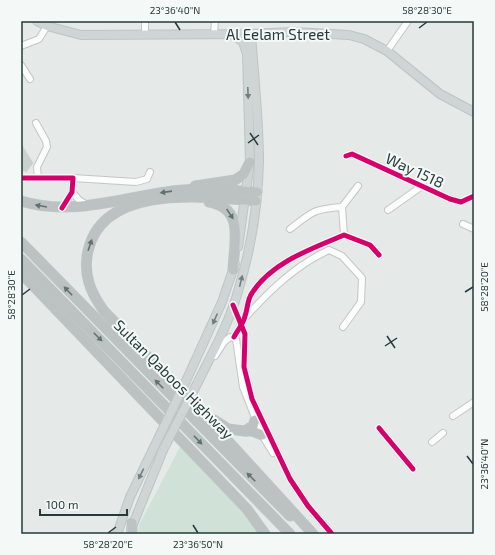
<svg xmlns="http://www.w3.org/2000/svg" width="495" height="555" font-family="'Exo 2',sans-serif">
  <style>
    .green { fill: #d0e1d8 }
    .building { fill: #ccd1cf; stroke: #ced3d1 }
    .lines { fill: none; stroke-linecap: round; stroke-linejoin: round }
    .minor-casing { stroke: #c2c7c5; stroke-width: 8 }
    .major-casing { stroke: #bdc5c4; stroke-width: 10 }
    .highway-casing { stroke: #bdc5c4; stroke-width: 11 }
    .minor { stroke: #fbfcfc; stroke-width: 6 }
    .major { stroke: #cfd5d4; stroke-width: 8 }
    .highway { stroke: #bbc2c1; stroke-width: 9 }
    .major-bridge-casing { stroke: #bdc5c4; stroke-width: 10; stroke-linecap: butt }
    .major-bridge { stroke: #cfd5d4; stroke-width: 8 }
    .cycleway-casing { stroke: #f4f8f7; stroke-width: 8 }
    .cycleway { stroke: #d6006c; stroke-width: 5 }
    .oneway { fill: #71807e }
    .oneway2 { fill: #61716f }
    .ticks { fill: none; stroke: #253b38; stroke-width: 1.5 }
    .labels { text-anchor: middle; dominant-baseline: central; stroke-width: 4; stroke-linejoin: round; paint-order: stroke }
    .street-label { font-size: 15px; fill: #253b38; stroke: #f4f8f7 }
    .neatline { fill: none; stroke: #253b38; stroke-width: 1.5 }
    .ticks-label { font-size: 10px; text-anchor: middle; fill: #253b38 }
  </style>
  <rect width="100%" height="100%" fill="#e5eae8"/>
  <polygon class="green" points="181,445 245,512 261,534 138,534 139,525"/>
  <polygon class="building" points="21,144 33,163 26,172 25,170 21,172"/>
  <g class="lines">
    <defs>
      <g id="minor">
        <polyline points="145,21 145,34"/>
        <polyline points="214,34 215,21"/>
        <polyline points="21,46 39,39 47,26"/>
        <polyline points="387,51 408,21"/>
        <polyline points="21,65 30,79"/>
        <polyline points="36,123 46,141 47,147 37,167 38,178"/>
        <polyline points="346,156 352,154 450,199 461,202 474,196"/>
        <polyline points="21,178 73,178 136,182 147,179 150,172"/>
        <polyline points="72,192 79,200 87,205"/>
        <polyline points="63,208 72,192 73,178"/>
        <polyline points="388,210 422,186"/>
        <polyline points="463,224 474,229"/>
        <path d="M 290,229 C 313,211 314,209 342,207"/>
        <polyline points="344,235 342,207 358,186"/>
        <polyline points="233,305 245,334 244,367 252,399 290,479 308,506 332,534"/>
        <path d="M 245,318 C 269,291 296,265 329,250 L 342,256 L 362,278 L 361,302 L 343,327"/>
        <path d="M 234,337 C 237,331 244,323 245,316 C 248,308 247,300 252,293 C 272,262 311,249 344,235 L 370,245 L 379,255"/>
        <polyline points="215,356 224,342 230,337 236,339 243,387 262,435 273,453"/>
        <polyline points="453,416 474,402"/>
        <polyline points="379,428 413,469"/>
        <polyline points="432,442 443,433"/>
      </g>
      <g id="major">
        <polyline points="37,21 47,26 81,35 251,34 293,32 349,35 364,39 387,51 440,94 474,112"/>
        <polyline points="233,35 243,42 247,54"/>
        <polyline points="238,247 250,162 247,53"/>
        <polyline points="186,381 222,302 235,264"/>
        <path d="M 192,394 C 209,359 229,325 239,288 C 251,248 258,204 259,162 C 259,119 254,77 251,34"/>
        <polyline points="131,529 163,450"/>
        <polyline points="117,534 130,497 158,439"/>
      </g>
      <g id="highway">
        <polyline points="195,186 235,180 244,174 250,162"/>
        <path d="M 21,201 C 70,216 117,199 166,192 C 195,187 227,190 257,192"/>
        <path d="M 256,201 C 205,197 103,183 88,251 C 83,274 90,292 104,311 L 229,442 L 313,534"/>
        <path d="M 209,202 C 245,208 234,242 233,270"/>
        <polyline points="21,242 290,516"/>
        <polyline points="21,259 290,534"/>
        <polyline points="21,273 247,509 265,534"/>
        <polyline points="214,420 228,429 245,431 253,426 255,420"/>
        <polyline points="245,431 252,431 262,435"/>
        <polyline points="132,534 132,523"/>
      </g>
    </defs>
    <use href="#minor" class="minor-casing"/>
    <use href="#major" class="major-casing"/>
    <use href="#highway" class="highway-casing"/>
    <use href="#minor" class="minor"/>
    <use href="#major" class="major"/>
    <use href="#highway" class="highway"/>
    <defs>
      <g id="major-bridge">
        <polyline points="158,439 186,381"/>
        <polyline points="163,450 192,394"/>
      </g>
    </defs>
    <use href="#major-bridge" class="major-bridge-casing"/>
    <use href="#major-bridge" class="major-bridge"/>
    <defs>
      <g id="cycleway">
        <polyline points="346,156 352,154 450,199 461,202 474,196"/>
        <polyline points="21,178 73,178 72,192 62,208"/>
        <polyline points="233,305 245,334 244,367 252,399 290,479 308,506 332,534"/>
        <path d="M 234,337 C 237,331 244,323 245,316 C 248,308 247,300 252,293 C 272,262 311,249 344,235 L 370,245 L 379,255"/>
        <polyline points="379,428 413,469"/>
      </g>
    </defs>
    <use href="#cycleway" class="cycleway-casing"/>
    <use href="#cycleway" class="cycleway"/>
  </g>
  <defs><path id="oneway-solid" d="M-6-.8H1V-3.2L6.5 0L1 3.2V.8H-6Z"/></defs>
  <g class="oneway">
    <use href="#oneway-solid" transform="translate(248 93) rotate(88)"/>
    <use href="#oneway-solid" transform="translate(241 281) rotate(-76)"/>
    <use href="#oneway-solid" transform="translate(215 319) rotate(114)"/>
    <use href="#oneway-solid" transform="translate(141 474) rotate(116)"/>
  </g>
  <g class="oneway2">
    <use href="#oneway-solid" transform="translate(166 192) rotate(172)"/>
    <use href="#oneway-solid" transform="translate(41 206) rotate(-170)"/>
    <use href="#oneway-solid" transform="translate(230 214) rotate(56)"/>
    <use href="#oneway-solid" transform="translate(90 245) rotate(-71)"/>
    <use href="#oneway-solid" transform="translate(68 291) rotate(-134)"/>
    <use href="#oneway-solid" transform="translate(98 337) rotate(45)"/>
    <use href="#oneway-solid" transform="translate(159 384) rotate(-135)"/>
    <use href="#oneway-solid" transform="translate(198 440) rotate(46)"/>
    <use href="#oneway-solid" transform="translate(251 477) rotate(-135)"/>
  </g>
  <path class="ticks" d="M 175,22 L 180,30M 419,28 L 427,22M 250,133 L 258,145M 248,143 L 259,135M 465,292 L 473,287M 22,295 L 30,289M 387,336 L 395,348M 385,346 L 397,338M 467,456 L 473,464M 193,525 L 198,533M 108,533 L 116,527"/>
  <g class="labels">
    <g class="street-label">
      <text x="278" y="34">Al Eelam Street</text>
      <text transform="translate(415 170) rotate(25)">Way 1518</text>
      <text transform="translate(174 379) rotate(45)">Sultan Qaboos Highway</text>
    </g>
  </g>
  <rect width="495" height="555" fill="none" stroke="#f4f8f7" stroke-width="44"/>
  <path d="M40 509v6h87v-6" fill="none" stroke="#253b38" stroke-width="2"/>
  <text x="46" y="509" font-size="12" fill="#253b38" stroke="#f4f8f7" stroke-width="3" paint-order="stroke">100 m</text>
  <rect x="22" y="22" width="451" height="511" class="neatline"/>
  <g class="ticks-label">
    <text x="175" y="14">23°36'40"N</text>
    <text x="427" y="14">58°28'30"E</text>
    <text transform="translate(484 287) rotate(-90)" y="4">58°28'20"E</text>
    <text transform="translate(11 295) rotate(-90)" y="4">58°28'30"E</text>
    <text transform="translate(484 464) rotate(-90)" y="4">23°36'40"N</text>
    <text x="108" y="548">58°28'20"E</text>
    <text x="198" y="548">23°36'50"N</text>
  </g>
</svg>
